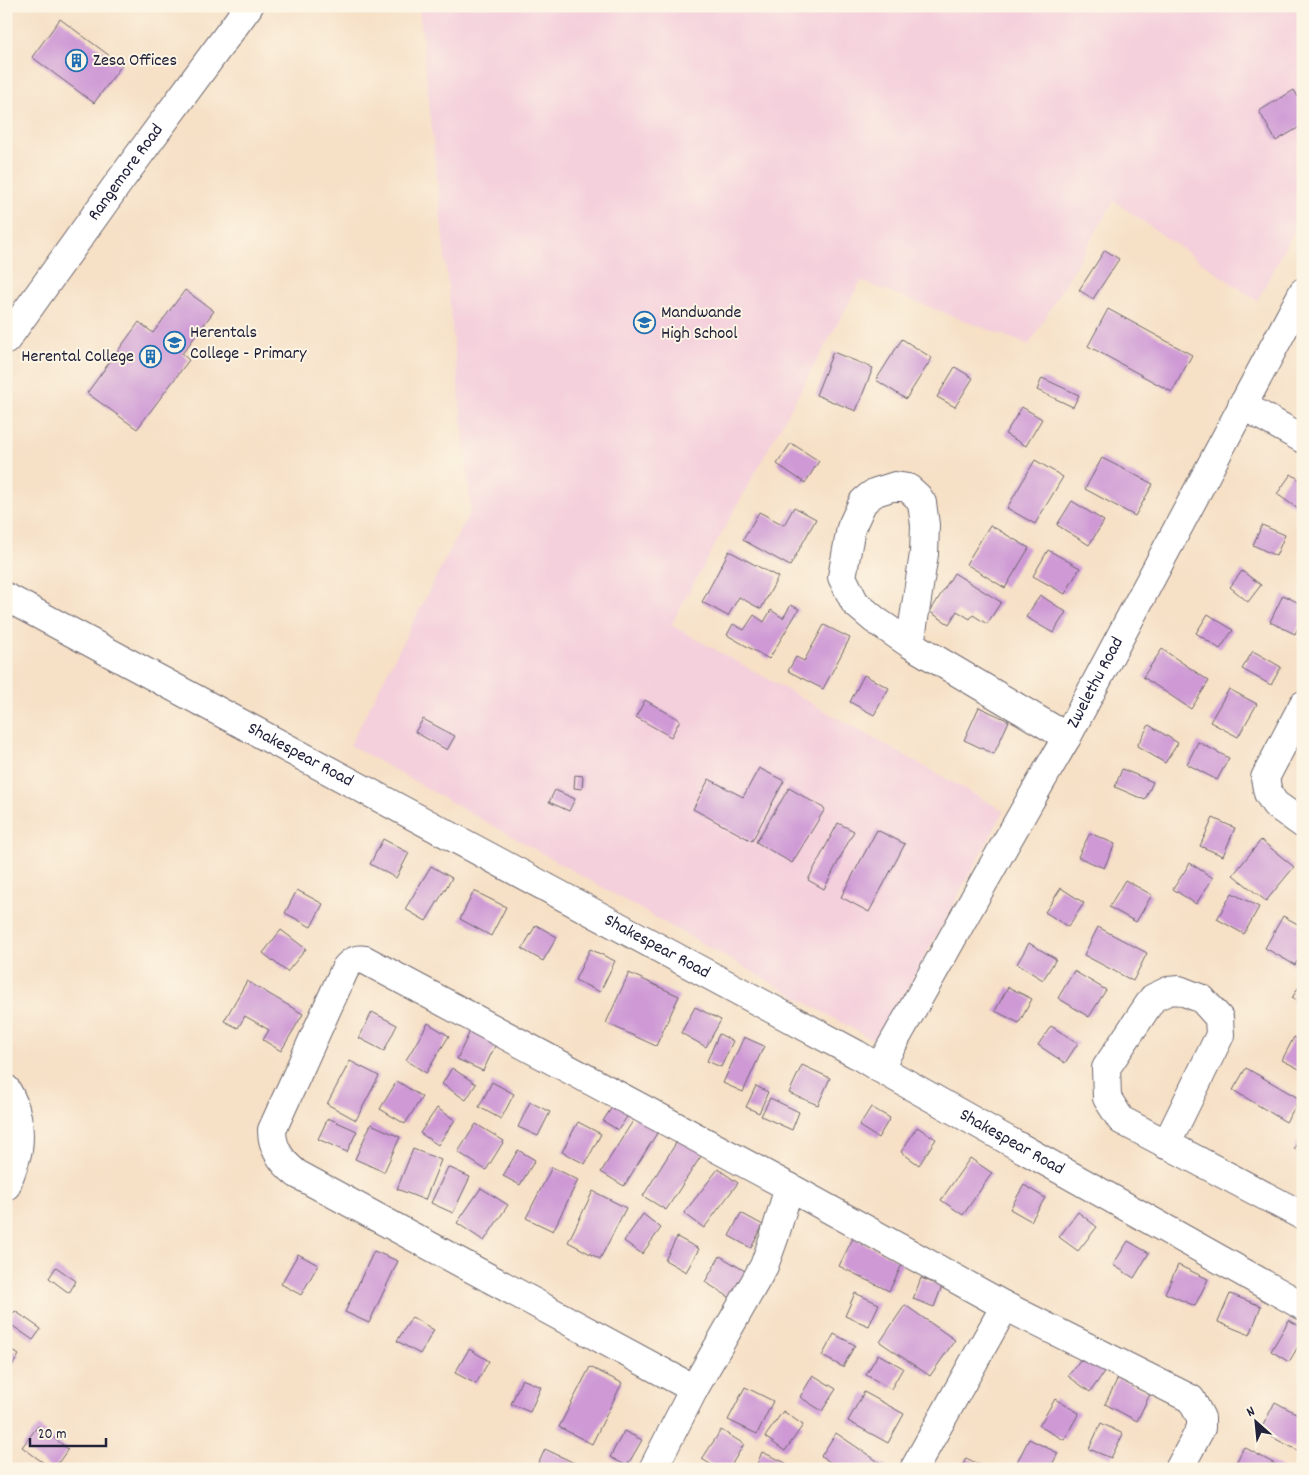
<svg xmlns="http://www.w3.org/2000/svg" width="1309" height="1475" font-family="Dekko,sans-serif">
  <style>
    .built { fill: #f4cfdc }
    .building { fill: #ce99d5 }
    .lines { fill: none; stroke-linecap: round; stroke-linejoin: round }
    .minor-casing { stroke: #6c646c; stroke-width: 30 }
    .minor { stroke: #fff; stroke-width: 28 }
    .labels { text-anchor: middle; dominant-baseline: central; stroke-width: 4; stroke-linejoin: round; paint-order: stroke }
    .poi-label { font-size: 18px; fill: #22223b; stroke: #fcf5e5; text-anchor: start }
    .street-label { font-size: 18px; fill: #22223b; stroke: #fcf5e5 }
  </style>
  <rect width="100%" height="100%" fill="#fcf5e5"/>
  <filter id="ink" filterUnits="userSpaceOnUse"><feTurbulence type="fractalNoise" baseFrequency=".02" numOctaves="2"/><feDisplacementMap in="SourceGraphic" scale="10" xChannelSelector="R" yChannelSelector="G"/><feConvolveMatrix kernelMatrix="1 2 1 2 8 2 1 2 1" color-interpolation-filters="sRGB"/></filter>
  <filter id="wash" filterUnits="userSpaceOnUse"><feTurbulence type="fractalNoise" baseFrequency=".0096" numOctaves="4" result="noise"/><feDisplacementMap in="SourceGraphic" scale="20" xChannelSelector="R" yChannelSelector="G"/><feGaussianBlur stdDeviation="1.12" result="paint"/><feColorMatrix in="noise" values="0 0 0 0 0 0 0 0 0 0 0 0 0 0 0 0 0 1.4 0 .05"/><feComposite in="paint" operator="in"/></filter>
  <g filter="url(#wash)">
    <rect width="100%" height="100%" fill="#f6e0c6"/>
    <polygon class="built" points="419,6 1303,6 1303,215 1257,301 1114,201 1029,345 861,281 671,625 1004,811 878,1043 350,745 471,509"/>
    <g id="blocks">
      <g class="building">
        <polygon points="60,19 122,65 94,103 32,57"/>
        <polygon points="1294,90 1303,105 1303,125 1276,141 1259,111"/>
        <polygon points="1105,250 1119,259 1093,299 1079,290"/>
        <polygon points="185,290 214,311 182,354 189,360 137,429 87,393 139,322 153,333"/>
        <polygon points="1108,309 1192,355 1172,392 1088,346"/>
        <polygon points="902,339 932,358 906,399 876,380"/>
        <polygon points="833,352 873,368 856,411 816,395"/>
        <polygon points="955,367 973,378 955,407 937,397"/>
        <polygon points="1042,378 1079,395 1073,407 1037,390"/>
        <polygon points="1022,407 1042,419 1026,446 1005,434"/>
        <polygon points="791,443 819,461 805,483 777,464"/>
        <polygon points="1102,458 1153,484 1135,516 1085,489"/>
        <polygon points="1035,460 1063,477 1035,524 1007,508"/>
        <polygon points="1291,474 1303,482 1303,508 1301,511 1277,494"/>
        <polygon points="1072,501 1104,521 1089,545 1057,525"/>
        <polygon points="794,507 816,519 790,566 743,540 759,512 784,525"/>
        <polygon points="990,525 1029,548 1005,588 966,564"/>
        <polygon points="1262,525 1285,535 1276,556 1253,545"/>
        <polygon points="1048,550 1080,568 1065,594 1033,576"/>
        <polygon points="729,551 778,577 761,609 739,597 728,616 702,602"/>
        <polygon points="1242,571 1261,585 1248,602 1230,587"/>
        <polygon points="954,573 1001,602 987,624 973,615 970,619 957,611 949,624 930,612"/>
        <polygon points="1040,595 1066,612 1053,633 1026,617"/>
        <polygon points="1283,595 1303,605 1303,618 1295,634 1270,622"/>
        <polygon points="791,605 799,609 769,659 727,635 733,624 744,630 754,615 764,622 771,610 783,618"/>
        <polygon points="1208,614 1233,630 1220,649 1196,633"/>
        <polygon points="824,625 850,638 823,689 788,671 796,657 804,661"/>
        <polygon points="1162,649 1209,681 1191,709 1143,677"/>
        <polygon points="1253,651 1281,667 1271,685 1242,669"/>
        <polygon points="864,675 889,688 874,715 850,702"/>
        <polygon points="1229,689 1257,704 1238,737 1210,722"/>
        <polygon points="645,700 680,720 671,737 636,717"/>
        <polygon points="979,707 1009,721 994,754 964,740"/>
        <polygon points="423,719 455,736 447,750 415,732"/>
        <polygon points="1149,725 1178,743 1165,763 1137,746"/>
        <polygon points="1198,742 1229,758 1217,780 1187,764"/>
        <polygon points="759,768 784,781 752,841 693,809 709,779 743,797"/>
        <polygon points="1122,769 1153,782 1145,800 1115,787"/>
        <polygon points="575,775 583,776 582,789 574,788"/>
        <polygon points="789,788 825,809 792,863 756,842"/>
        <polygon points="555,790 575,799 569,811 549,802"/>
        <polygon points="1213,818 1235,828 1223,856 1200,846"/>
        <polygon points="838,823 854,831 824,889 808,880"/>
        <polygon points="877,830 905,844 869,912 841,897"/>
        <polygon points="1090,833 1115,844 1104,868 1078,857"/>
        <polygon points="383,839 409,853 396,878 370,864"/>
        <polygon points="1261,840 1294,867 1266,901 1233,875"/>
        <polygon points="1190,863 1213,878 1196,904 1173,889"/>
        <polygon points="431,866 452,878 426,921 405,909"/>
        <polygon points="1125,880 1152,895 1136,922 1109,907"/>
        <polygon points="1061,888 1084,903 1068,927 1045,912"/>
        <polygon points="297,890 323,904 311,927 285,913"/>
        <polygon points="474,891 506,907 491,936 460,919"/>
        <polygon points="1232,893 1259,907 1244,934 1217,919"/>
        <polygon points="1283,916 1303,927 1303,951 1295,965 1265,948"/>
        <polygon points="536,925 557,937 543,961 522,949"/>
        <polygon points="1098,927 1147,953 1133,981 1084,955"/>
        <polygon points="281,930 306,949 287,972 263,953"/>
        <polygon points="1029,943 1056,959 1043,980 1017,964"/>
        <polygon points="590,949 615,961 600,992 575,980"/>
        <polygon points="1074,971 1106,990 1089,1017 1058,998"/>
        <polygon points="629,973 679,996 656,1046 606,1023"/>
        <polygon points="1303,980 1303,1004 1292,998"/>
        <polygon points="247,981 303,1014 281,1051 263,1040 269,1030 245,1016 238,1028 224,1021"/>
        <polygon points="1008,987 1032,999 1019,1023 995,1011"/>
        <polygon points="695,1007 721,1020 706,1047 681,1033"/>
        <polygon points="372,1012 397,1025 384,1051 359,1038"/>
        <polygon points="428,1023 449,1036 426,1073 406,1060"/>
        <polygon points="1051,1026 1078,1043 1065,1063 1038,1045"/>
        <polygon points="471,1029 497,1042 483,1071 457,1059"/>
        <polygon points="719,1034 733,1041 721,1067 707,1061"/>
        <polygon points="744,1037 764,1046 743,1092 723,1083"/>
        <polygon points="1294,1037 1303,1041 1303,1071 1282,1060"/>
        <polygon points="350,1061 379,1076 356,1120 327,1104"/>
        <polygon points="802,1065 830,1078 818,1105 789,1093"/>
        <polygon points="452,1068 476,1084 466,1100 442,1084"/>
        <polygon points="1246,1068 1300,1099 1286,1122 1233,1090"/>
        <polygon points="397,1081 422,1097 405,1124 380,1109"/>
        <polygon points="492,1082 514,1094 501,1119 479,1107"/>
        <polygon points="756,1086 768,1092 759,1113 746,1107"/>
        <polygon points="770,1098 799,1112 792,1130 761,1116"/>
        <polygon points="616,1101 631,1111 618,1130 603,1121"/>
        <polygon points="530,1102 550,1112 538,1136 518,1127"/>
        <polygon points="871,1107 890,1118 878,1138 859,1126"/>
        <polygon points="437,1108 455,1120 438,1145 420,1133"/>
        <polygon points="636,1116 659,1130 624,1186 601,1172"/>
        <polygon points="328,1118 357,1131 347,1152 318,1139"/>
        <polygon points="578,1122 601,1134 585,1164 562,1152"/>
        <polygon points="371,1124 400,1137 384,1172 355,1159"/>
        <polygon points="476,1124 504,1141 486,1170 458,1152"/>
        <polygon points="917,1127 936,1139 919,1165 901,1152"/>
        <polygon points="1303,1133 1303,1154 1294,1149"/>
        <polygon points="681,1135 705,1150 666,1210 643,1196"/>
        <polygon points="413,1149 441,1160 425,1200 397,1189"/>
        <polygon points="518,1150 535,1160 520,1185 503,1176"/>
        <polygon points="970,1158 992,1173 963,1215 941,1200"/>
        <polygon points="448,1167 470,1177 453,1213 431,1203"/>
        <polygon points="552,1167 578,1180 553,1231 526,1218"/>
        <polygon points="718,1169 738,1183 704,1228 684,1213"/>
        <polygon points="1024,1185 1045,1198 1031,1221 1010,1209"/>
        <polygon points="481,1188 508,1205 484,1241 457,1223"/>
        <polygon points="593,1191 626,1208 600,1259 568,1242"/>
        <polygon points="1078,1212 1097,1227 1078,1251 1059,1237"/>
        <polygon points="741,1213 763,1225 751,1248 729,1236"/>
        <polygon points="643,1214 661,1228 642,1254 624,1241"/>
        <polygon points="677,1237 699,1249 686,1272 665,1260"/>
        <polygon points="853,1238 903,1263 889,1291 839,1266"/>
        <polygon points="1128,1241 1149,1253 1134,1278 1113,1265"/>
        <polygon points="374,1251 398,1261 369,1323 345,1312"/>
        <polygon points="298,1254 318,1265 301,1295 281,1284"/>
        <polygon points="720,1256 750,1274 734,1300 705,1282"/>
        <polygon points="1178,1265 1208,1279 1195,1306 1165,1293"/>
        <polygon points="56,1267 76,1281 69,1293 49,1278"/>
        <polygon points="921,1278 942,1286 934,1307 913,1299"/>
        <polygon points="855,1293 879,1304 869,1326 845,1316"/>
        <polygon points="1230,1294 1261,1306 1250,1335 1218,1322"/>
        <polygon points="905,1305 955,1340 930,1376 880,1342"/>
        <polygon points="15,1311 41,1329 33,1340 7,1322"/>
        <polygon points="412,1317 434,1330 420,1354 397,1341"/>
        <polygon points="1289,1320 1303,1328 1303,1338 1289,1362 1271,1351"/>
        <polygon points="834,1334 855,1345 843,1367 822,1356"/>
        <polygon points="6,1346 19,1355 6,1375"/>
        <polygon points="469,1349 489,1361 476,1384 455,1373"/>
        <polygon points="878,1354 903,1368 891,1389 866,1375"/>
        <polygon points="1084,1355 1106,1370 1090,1392 1068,1376"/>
        <polygon points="590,1367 622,1383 592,1444 559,1427"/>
        <polygon points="813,1375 836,1389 822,1411 800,1397"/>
        <polygon points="1118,1378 1150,1394 1137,1421 1105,1404"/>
        <polygon points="522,1379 541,1387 530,1412 511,1404"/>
        <polygon points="745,1387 773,1401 757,1434 728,1420"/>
        <polygon points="864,1392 904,1414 888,1443 848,1421"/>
        <polygon points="1055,1399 1079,1413 1064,1440 1039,1426"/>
        <polygon points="1275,1402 1303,1417 1303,1453 1260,1431"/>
        <polygon points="783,1411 803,1425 785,1451 765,1437"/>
        <polygon points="1101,1423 1123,1434 1111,1458 1089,1449"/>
        <polygon points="38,1426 68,1449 54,1469 52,1469 22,1447"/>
        <polygon points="721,1430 744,1444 729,1469 718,1469 702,1459"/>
        <polygon points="624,1431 642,1440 627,1466 610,1457"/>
        <polygon points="836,1433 889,1469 840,1469 821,1456"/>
        <polygon points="1029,1439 1058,1453 1050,1469 1030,1469 1017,1462"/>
        <polygon points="1244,1447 1284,1469 1233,1469"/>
        <polygon points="545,1449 587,1469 536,1469"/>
        <polygon points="762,1452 786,1463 784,1469 755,1469"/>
        <polygon points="966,1458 988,1469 961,1469"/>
      </g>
    </g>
  </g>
  <g filter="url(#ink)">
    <use href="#blocks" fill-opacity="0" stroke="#6c646c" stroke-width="1"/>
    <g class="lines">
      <defs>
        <g id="minor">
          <path id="s1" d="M 6,340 L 119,182 L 249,6"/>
          <polyline points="1242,405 1303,439"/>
          <path id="s2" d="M 6,597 L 856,1054 L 879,1068 L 1303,1306"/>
          <polyline points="910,644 924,554 925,525 922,503 918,497 908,488 895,486 876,492 870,496 863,502 851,528 842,577 855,603 875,620 910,644 1067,737"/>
          <polyline points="1303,705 1265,778 1268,793 1275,804 1303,824"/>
          <path id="s3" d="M 879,1068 C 942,958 1002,847 1067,737 L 1303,292"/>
          <path d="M 6,1089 C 17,1106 21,1129 18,1149 C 16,1161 10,1174 6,1186"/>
          <polyline points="1166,1145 1220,1035 1219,1018 1202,999 1179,990 1168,991 1153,998 1106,1068 1107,1098 1121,1120 1303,1216"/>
          <path d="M 694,1389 L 297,1174 C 283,1163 272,1150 272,1130 L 345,969 C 351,961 356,958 365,960 L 789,1187 L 1005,1306 L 1191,1399 L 1201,1418 L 1201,1428 L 1179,1469"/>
          <polyline points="653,1469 694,1389 764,1266 774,1238 789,1187"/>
          <polyline points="914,1469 1005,1306"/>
        </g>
      </defs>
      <use href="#minor" class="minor-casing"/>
      <use href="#minor" class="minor"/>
    </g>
  </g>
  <defs>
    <symbol id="building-ring" viewBox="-11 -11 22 22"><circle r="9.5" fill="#fcf5e5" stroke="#1f6fb2" stroke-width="1.5"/><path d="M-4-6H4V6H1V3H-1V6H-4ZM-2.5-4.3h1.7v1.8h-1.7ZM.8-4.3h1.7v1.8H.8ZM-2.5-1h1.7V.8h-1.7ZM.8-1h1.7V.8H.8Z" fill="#1f6fb2"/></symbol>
    <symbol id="school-ring" viewBox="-11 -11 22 22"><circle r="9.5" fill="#fcf5e5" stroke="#1f6fb2" stroke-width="1.5"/><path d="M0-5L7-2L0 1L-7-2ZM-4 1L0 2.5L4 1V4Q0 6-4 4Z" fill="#1f6fb2"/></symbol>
  </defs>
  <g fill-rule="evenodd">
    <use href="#building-ring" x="64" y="48" width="25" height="25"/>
    <use href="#school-ring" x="632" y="310" width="25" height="25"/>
    <use href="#school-ring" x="162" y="330" width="25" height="25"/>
    <use href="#building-ring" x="138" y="344" width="25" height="25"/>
  </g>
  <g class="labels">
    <g class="poi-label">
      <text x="93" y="61">Zesa Offices</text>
      <text x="661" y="313">Mandwande<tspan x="661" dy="21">High School</tspan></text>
      <text x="190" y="333">Herentals<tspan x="190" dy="21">College - Primary</tspan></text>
      <text x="134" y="357" text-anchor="end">Herental College</text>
    </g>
    <g class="street-label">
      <text stroke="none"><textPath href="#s1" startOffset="206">Rangemore Road</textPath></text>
      <text stroke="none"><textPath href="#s3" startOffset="442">Zwelethu Road</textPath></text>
      <text stroke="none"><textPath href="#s2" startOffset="334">Shakespear Road</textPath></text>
      <text stroke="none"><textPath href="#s2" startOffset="739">Shakespear Road</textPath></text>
      <text stroke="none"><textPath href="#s2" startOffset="1144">Shakespear Road</textPath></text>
    </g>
  </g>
  <rect width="1309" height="1475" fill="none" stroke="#fcf5e5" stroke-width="25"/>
  <g transform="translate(1256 1422) rotate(333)" stroke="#fcf5e5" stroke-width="4" paint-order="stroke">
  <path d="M0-4L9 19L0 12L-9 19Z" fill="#22223b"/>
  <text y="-8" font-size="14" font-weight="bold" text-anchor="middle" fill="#22223b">N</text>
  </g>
  <path d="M30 1438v8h76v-8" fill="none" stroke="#22223b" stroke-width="2.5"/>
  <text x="38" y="1438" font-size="15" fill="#22223b" stroke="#fcf5e5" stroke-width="4" paint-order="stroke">20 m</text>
</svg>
